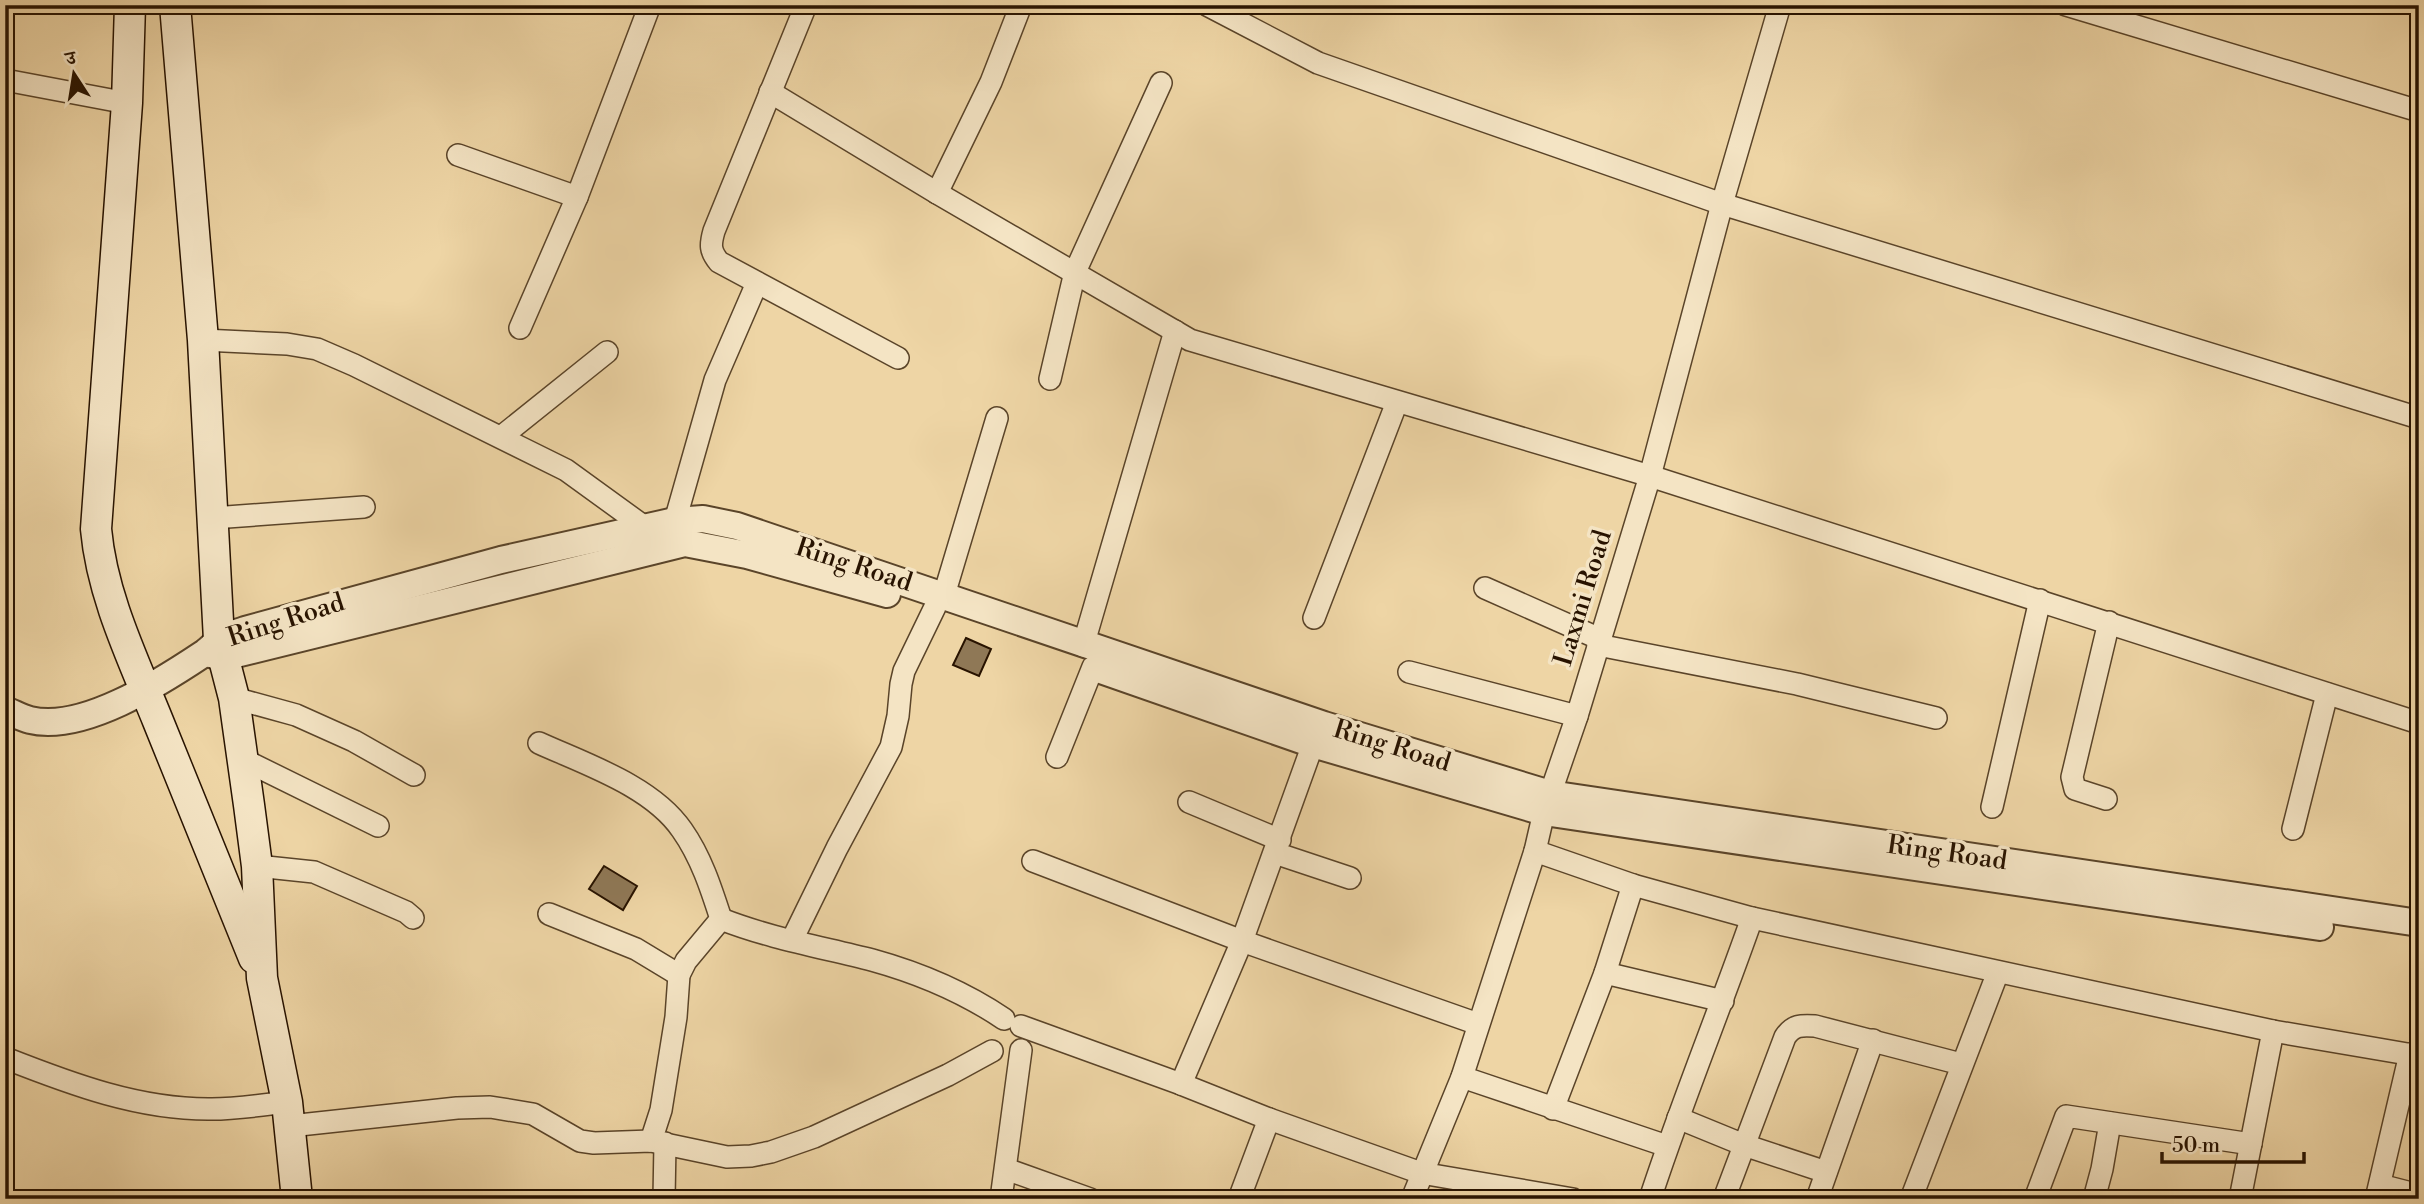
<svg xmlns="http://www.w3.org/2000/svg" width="2424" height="1204" font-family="'Libre Bodoni','Noto Serif Devanagari',serif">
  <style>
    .building { fill: #8f7856; stroke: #281300; stroke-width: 2 }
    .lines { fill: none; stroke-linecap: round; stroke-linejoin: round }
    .minor-casing { stroke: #5a4429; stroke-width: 24 }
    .tertiary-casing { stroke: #5a4429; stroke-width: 30 }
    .secondary-casing { stroke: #281300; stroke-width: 33 }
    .minor { stroke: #f4e4c4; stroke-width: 21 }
    .tertiary { stroke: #f4e4c4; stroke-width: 26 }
    .secondary { stroke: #f4e4c4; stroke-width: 30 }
    .labels { text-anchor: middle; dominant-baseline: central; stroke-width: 7; stroke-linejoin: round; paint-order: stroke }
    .street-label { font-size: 26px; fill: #281300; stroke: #f4e4c4 }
  </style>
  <rect width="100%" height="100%" fill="#eed5a5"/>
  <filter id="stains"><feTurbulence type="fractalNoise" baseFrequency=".00286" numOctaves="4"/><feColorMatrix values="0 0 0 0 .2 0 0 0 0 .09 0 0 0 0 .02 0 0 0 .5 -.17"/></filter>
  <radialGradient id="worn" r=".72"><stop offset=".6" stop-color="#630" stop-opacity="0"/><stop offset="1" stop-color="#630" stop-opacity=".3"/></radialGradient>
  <g class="building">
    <polygon points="966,638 991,649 979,676 953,665"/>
    <polygon points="604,866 637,886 623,910 589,889"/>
  </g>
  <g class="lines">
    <defs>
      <g id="minor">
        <path d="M 806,5 L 714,231 C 710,245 710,251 719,262 L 898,358"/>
        <polyline points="1207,5 1318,63 1722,204 2419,418"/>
        <polyline points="2066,5 2419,111"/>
        <polyline points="5,80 127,103"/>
        <polyline points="770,92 937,193 1190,340 1650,476 2419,723"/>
        <polyline points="458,155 577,197"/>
        <polyline points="937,193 991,82 1021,5"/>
        <polyline points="520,328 577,197 650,5"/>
        <polyline points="203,340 287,344 317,349 354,365 566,470 646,528"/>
        <polyline points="1050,379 1075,272 1161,83"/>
        <polyline points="501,437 607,352"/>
        <polyline points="213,518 364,507"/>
        <polyline points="675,521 715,380 757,283"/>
        <polyline points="1485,588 1600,639"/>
        <polyline points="944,595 997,418"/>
        <polyline points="1314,618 1397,402"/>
        <polyline points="1598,645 1797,684 1936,718"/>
        <polyline points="1083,646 1175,331"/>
        <polyline points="1409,672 1577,716"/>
        <polyline points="234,698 296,715 354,741 414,775"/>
        <path d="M 539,743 C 585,764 652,786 682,830 C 701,857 711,888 721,919 L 686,961 L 679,975 L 676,1017 L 661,1110 L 651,1141"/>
        <polyline points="1057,757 1093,667"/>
        <polyline points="242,759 378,826"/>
        <polyline points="2106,799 2075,789 2072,777 2109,622"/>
        <polyline points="1189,802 1280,840"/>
        <polyline points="1992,807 2040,600"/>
        <polyline points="2293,829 2327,694"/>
        <polyline points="1535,851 1633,885 1752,918 2273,1031 2419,1056"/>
        <polyline points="1275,853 1350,878"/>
        <polyline points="1033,861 1242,941 1478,1024"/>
        <polyline points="257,866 314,872 406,912 413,918"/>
        <polyline points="549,914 636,949 679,975"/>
        <path d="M 721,919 C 769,938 821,947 872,960 C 919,973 964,992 1004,1019"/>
        <polyline points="792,940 837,848 891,747 898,716 901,684 904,671 935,607"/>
        <polyline points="1605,973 1723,1001"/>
        <polyline points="1021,1026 1181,1084 1269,1119 1421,1173 1573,1199"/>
        <path d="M 5,1058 C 71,1084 140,1110 212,1109 C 237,1109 262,1105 287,1102"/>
        <polyline points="1462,1077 1667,1146"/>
        <polyline points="1181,1084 1242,941 1313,744"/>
        <polyline points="1553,1109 1605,973 1633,885"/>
        <polyline points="1678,1118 1744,1145 1826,1172"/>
        <polyline points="290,1126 457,1108 490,1107 533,1114 580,1141 594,1143 651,1141 727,1157 751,1156 771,1152 814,1137 948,1075 992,1051"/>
        <polyline points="1006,1169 1090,1199"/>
        <polyline points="2380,1185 2419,1195"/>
        <polyline points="664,1199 665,1143"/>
        <polyline points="1001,1199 1021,1050"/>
        <polyline points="1239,1199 1269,1119"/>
        <polyline points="1412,1199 1462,1077 1535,851 1544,812 1577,716 1650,476 1722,204 1780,5"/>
        <path d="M 1650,1199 C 1681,1104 1719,1012 1752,918"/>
        <path d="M 1724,1199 L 1785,1037 C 1793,1025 1801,1025 1815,1026 L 1961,1064"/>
        <polyline points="1817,1199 1873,1040"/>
        <polyline points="1911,1199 1998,972"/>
        <polyline points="2035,1199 2066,1116 2251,1144"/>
        <polyline points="2094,1199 2102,1169 2110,1123"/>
        <polyline points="2240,1199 2273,1031"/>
        <polyline points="2376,1199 2410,1054"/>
      </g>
      <g id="tertiary">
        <polyline points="206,653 224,657 685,543 747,555 887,594"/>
        <polyline points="1101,670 1313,744 1544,812 2320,927"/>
        <path d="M 5,710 C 13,713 22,718 30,720 C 82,733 161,682 203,654 C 209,650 214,644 220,640 C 227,635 237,633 245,630 L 501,560 L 675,521 L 703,519 L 737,526 L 1324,725 L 1550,794 L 2419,923"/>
      </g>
      <g id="secondary">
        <path d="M 130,5 L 127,103 L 96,529 C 102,596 133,659 158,721 C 190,800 222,879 254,958"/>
        <polyline points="175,5 203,340 219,640 234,698 249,805 257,866 262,978 287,1102 297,1199"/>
      </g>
    </defs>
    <use href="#minor" class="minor-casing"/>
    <use href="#tertiary" class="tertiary-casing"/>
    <use href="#secondary" class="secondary-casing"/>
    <use href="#minor" class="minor"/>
    <use href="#tertiary" class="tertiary"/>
    <use href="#secondary" class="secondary"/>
  </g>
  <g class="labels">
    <g class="street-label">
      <text transform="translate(854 565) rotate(18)">Ring Road</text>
      <text transform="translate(1583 598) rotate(-73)">Laxmi Road</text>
      <text transform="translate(286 620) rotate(-18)">Ring Road</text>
      <text transform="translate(1392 746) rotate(17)">Ring Road</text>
      <text transform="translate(1947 853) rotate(8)">Ring Road</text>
    </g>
  </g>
  <rect width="2424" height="1204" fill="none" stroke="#eed5a5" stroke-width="28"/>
  <rect x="7" y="7" width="2410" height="1190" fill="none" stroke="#281300" stroke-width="3.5"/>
  <rect x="14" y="14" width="2396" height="1176" fill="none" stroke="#281300" stroke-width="2"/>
  <g transform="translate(74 74) rotate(348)" stroke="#f4e4c4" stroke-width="5" paint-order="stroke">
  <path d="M0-5L12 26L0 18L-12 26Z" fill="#281300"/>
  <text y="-10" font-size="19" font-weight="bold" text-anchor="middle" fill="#281300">उ</text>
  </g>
  <path d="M2162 1152v10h142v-10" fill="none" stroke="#281300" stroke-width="3.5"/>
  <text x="2172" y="1152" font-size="21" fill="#281300" stroke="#f4e4c4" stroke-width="5" paint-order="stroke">50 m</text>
  <rect width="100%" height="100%" filter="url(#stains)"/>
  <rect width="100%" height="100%" fill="url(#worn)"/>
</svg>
